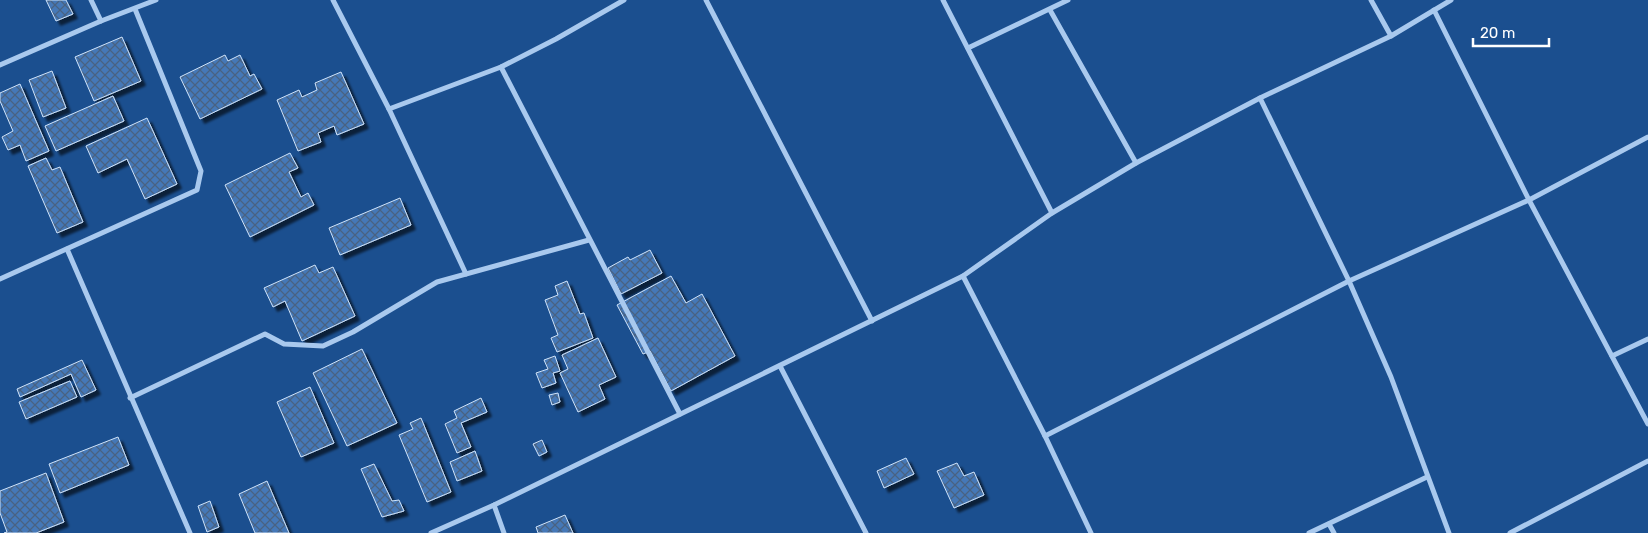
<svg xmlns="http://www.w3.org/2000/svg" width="1648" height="533" font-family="Rubik,sans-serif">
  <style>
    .building { fill: url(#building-cross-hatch); stroke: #cfe3fa; filter: url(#shadow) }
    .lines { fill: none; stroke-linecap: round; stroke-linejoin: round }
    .street { stroke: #a9c9ee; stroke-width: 5 }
  </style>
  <defs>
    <pattern id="building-cross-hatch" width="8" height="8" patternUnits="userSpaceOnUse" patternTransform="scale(1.25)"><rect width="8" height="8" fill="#4478b7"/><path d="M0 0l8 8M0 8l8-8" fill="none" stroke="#486282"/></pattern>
    <filter id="shadow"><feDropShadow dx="4.5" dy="4.5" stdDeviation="1" flood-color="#0009"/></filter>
  </defs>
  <rect width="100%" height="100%" fill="#1b4f8f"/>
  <g class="building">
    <polygon points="46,0 66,0 73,14 56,21"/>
    <polygon points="122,37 141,81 94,101 75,57"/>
    <polygon points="225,55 228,61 240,55 250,76 254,74 262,89 200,119 180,77"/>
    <polygon points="52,71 66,108 43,117 29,80"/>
    <polygon points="341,72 364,124 337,135 334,126 318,133 321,142 298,151 277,100 299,90 302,97 317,90 315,83"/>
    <polygon points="20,84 49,151 26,161 20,145 8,150 2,137 13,131 0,101 0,93"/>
    <polygon points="113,96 124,121 56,151 45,126"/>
    <polygon points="147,118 177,184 145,199 127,159 98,173 86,146"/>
    <polygon points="290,153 298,168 289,172 301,197 308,193 314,205 250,237 225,185"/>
    <polygon points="46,158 52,170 60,167 83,222 57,233 28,166"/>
    <polygon points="400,198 411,225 340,255 329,228"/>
    <polygon points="650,250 662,273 621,294 608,268 628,257 630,260"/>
    <polygon points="315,265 319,273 333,267 355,316 302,341 285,301 273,307 264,288"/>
    <polygon points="671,276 686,303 702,294 735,356 671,391 650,351 643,354 617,305"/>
    <polygon points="567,281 580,314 584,313 593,338 557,352 551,338 558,335 545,300 558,295 555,286"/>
    <polygon points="598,338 616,377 599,385 605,399 578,412 560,373 568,369 562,355"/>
    <polygon points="362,349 397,423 347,446 313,373"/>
    <polygon points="555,356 560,371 553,373 556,383 542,388 536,373 548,369 544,360"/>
    <polygon points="82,360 96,390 81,397 71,374 20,397 17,389"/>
    <polygon points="70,381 77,397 26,419 19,402"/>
    <polygon points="310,387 334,443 301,457 277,402"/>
    <polygon points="558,393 560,402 552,405 549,395"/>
    <polygon points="481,398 487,412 461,423 471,447 457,453 445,424 457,418 454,411"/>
    <polygon points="421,418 451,492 427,502 399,435 413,429 410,423"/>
    <polygon points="118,437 129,465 60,493 49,464"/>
    <polygon points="542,440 547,452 539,456 533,444"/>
    <polygon points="475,451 482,471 457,481 450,462"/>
    <polygon points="906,458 914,474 884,488 877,471"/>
    <polygon points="957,463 964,476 974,472 984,495 954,508 937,471"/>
    <polygon points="374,464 392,501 399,500 404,511 382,517 361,469"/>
    <polygon points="46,473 64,522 36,533 4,533 7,532 0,513 0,491"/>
    <polygon points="267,481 289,533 255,533 239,494"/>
    <polygon points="210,501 219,527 207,532 198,506"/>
    <polygon points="565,515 573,533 538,533 536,527"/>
  </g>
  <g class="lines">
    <g class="street">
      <polyline points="91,0 101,21"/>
      <polyline points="333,0 389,109 466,274"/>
      <polyline points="706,0 872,321"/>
      <polyline points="943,0 1052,213"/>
      <polyline points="1371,0 1391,36"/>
      <polyline points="1050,10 1136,163"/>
      <polyline points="1434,10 1529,200 1648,424"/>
      <polyline points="968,48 1068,0"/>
      <polyline points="0,65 101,21 156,0"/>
      <polyline points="501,67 680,414"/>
      <polyline points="1260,98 1349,281 1391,377 1449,533"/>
      <polyline points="389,109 501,67 556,39 624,0"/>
      <polyline points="67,249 190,533"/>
      <polyline points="963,276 1045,436 1091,533"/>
      <polyline points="0,279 197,190 201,171 135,9"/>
      <polyline points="1612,356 1648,339"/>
      <polyline points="780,366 866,533"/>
      <polyline points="130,398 265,334 284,344 323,346 353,332 437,282 589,240"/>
      <polyline points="1045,436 1349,281 1529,200 1648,137"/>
      <polyline points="494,505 504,533"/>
      <polyline points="1329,524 1334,533"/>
      <polyline points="431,533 494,505 963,276 1052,213 1136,163 1260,98 1391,36 1451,0"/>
      <polyline points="1309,533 1427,477"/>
      <polyline points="1510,533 1648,461"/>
    </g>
  </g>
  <path d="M1473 38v8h76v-8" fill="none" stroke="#ffffff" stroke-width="2.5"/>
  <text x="1480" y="38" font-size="15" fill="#ffffff" stroke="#1b4f8f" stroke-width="4" paint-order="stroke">20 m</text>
</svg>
